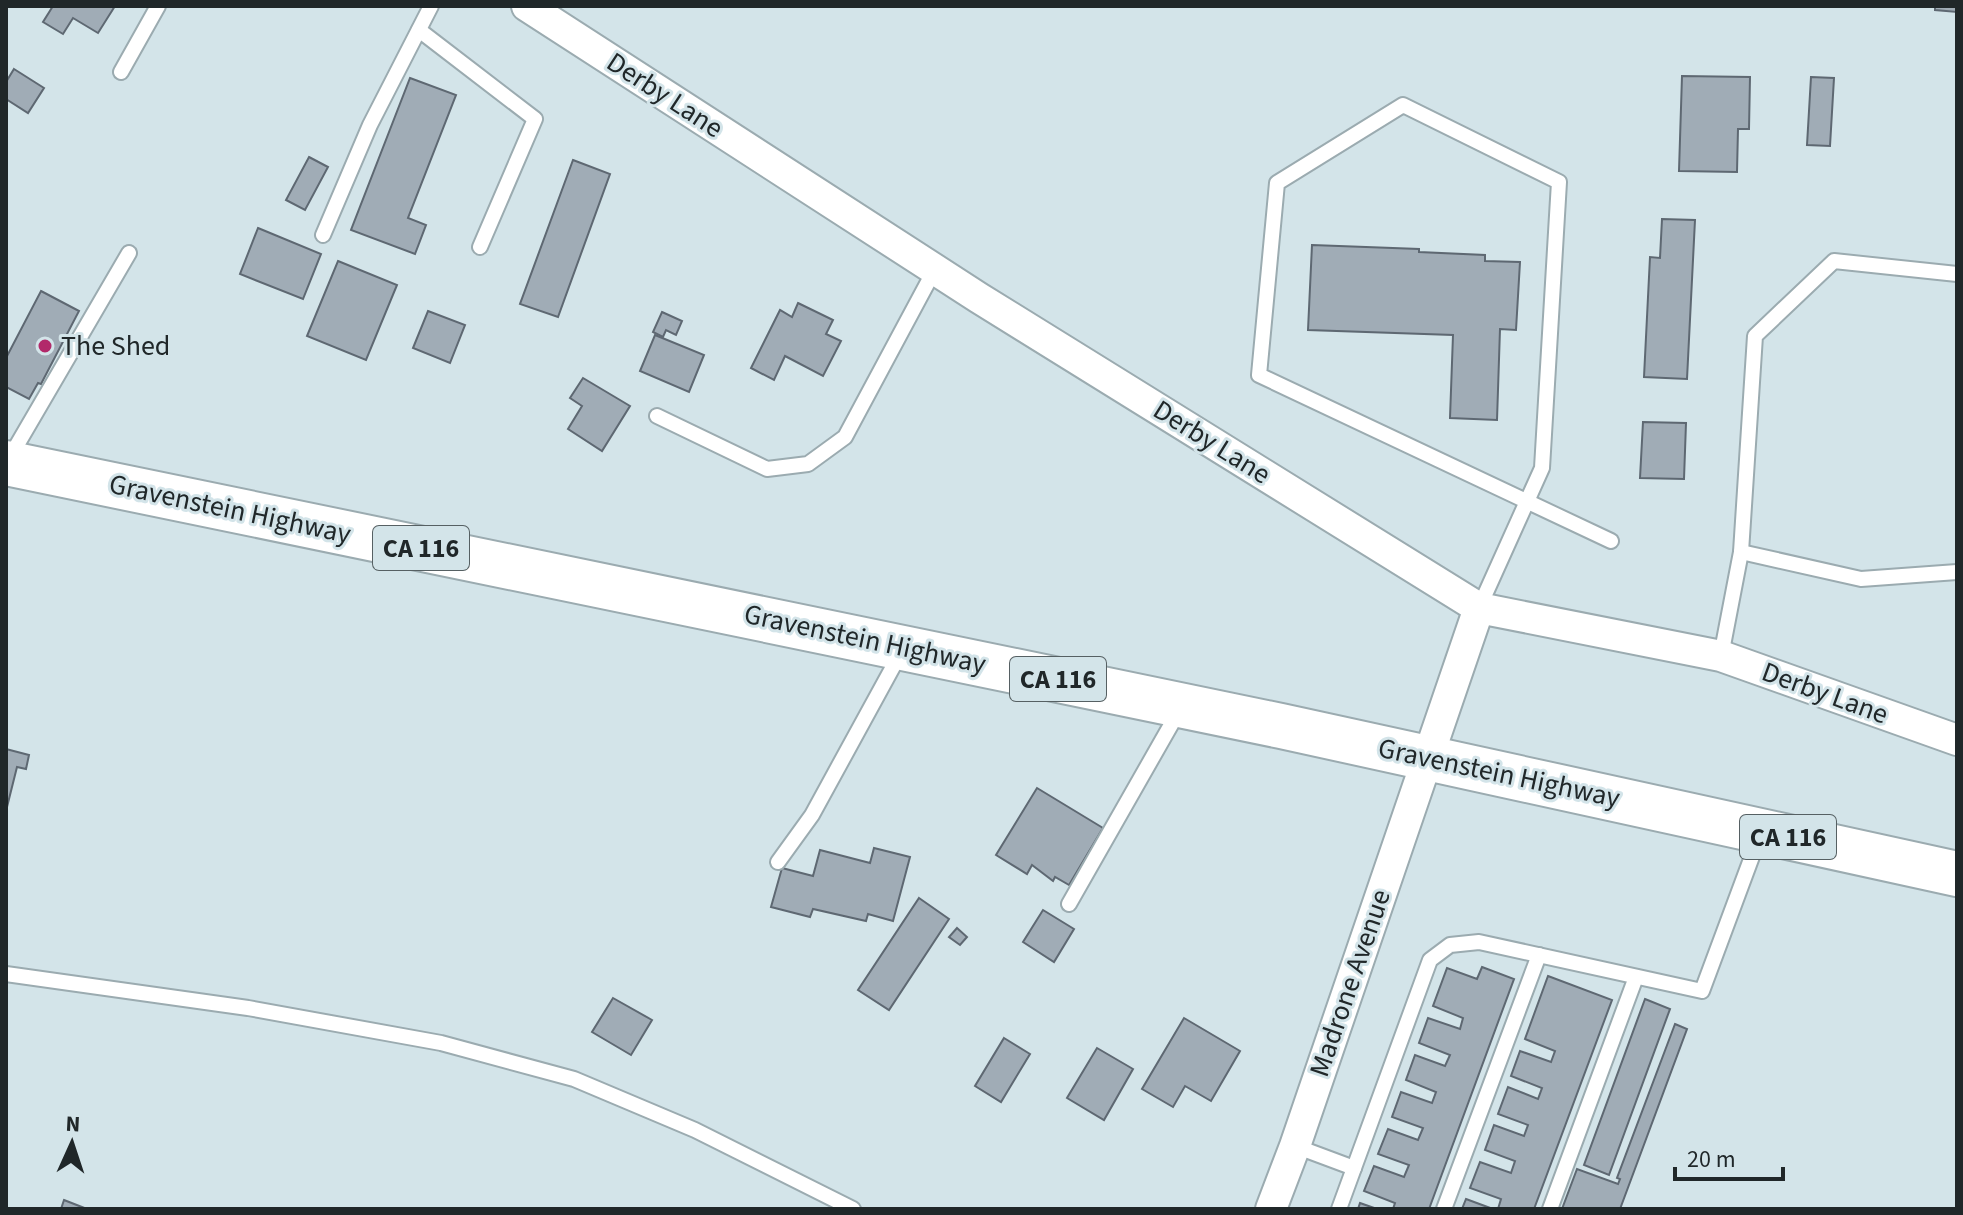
<svg xmlns="http://www.w3.org/2000/svg" width="1963" height="1215" font-family="'Source Sans 3',sans-serif">
  <style>
    .building { fill: #a0acb6; stroke: #5e6872; stroke-width: 2 }
    .lines { fill: none; stroke-linecap: round; stroke-linejoin: round }
    .service-casing { stroke: #9babb0; stroke-width: 18 }
    .minor-casing { stroke: #9babb0; stroke-width: 34 }
    .primary-casing { stroke: #9babb0; stroke-width: 48 }
    .service { stroke: #fff; stroke-width: 14 }
    .minor { stroke: #fff; stroke-width: 30 }
    .primary { stroke: #fff; stroke-width: 44 }
    .poi-dot { fill: #b2296a; stroke: #d3e4e9; stroke-width: 3 }
    .labels { text-anchor: middle; dominant-baseline: central; stroke-width: 6; stroke-linejoin: round; paint-order: stroke }
    .shield { fill: #d3e4e9; stroke: #566063; stroke-width: 2 }
    .shield-label { font-size: 26px; font-weight: bold; fill: #202729 }
    .street-label { font-size: 28px; fill: #202729; stroke: #d3e4e9 }
    .poi-label { font-size: 28px; fill: #202729; stroke: #d3e4e9; text-anchor: start }
  </style>
  <rect width="100%" height="100%" fill="#d3e4e9"/>
  <g class="building">
    <polygon points="53,6 115,6 98,33 73,18 63,34 43,22"/>
    <polygon points="1935,6 1957,6 1957,12 1935,10"/>
    <polygon points="14,69 44,88 28,113 6,99 6,82"/>
    <polygon points="1682,76 1750,77 1749,129 1738,129 1737,172 1679,171"/>
    <polygon points="1811,77 1834,78 1830,146 1807,145"/>
    <polygon points="410,78 456,95 408,218 426,225 415,254 351,230"/>
    <polygon points="309,157 328,167 305,210 286,200"/>
    <polygon points="573,160 610,174 558,317 520,304"/>
    <polygon points="1662,219 1695,220 1687,379 1644,377 1650,257 1660,258"/>
    <polygon points="258,228 321,254 303,299 240,274"/>
    <polygon points="1312,245 1419,249 1419,252 1485,255 1485,261 1520,262 1516,330 1500,329 1497,420 1450,418 1453,335 1308,330"/>
    <polygon points="338,261 397,285 366,360 307,336"/>
    <polygon points="41,291 79,311 41,384 38,383 29,399 6,387 6,358"/>
    <polygon points="798,303 833,320 826,334 841,341 823,376 785,356 774,380 751,368 780,310 792,317"/>
    <polygon points="428,311 465,325 450,363 413,348"/>
    <polygon points="662,312 682,321 676,335 666,330 663,337 653,332"/>
    <polygon points="655,335 704,355 689,392 640,371"/>
    <polygon points="583,378 630,406 602,451 568,429 582,406 570,398"/>
    <polygon points="1643,422 1686,423 1684,479 1640,478"/>
    <polygon points="6,749 29,755 26,769 17,767 6,811"/>
    <polygon points="1037,788 1103,828 1069,885 1055,877 1053,881 1032,865 1027,874 996,855"/>
    <polygon points="874,848 910,857 893,921 868,914 866,921 813,909 810,917 771,907 782,868 813,876 820,850 870,863"/>
    <polygon points="919,898 949,919 889,1010 858,990"/>
    <polygon points="1043,910 1074,929 1054,962 1023,942"/>
    <polygon points="957,928 967,937 960,945 949,937"/>
    <polygon points="1482,967 1514,979 1429,1209 1393,1209 1395,1203 1364,1191 1374,1166 1404,1177 1409,1165 1378,1154 1388,1129 1418,1140 1423,1128 1392,1117 1401,1092 1432,1103 1436,1092 1406,1080 1415,1055 1445,1066 1450,1055 1419,1043 1428,1018 1460,1029 1463,1018 1433,1006 1447,968 1477,979"/>
    <polygon points="1548,976 1612,1000 1534,1209 1498,1209 1501,1199 1470,1188 1480,1162 1511,1173 1515,1161 1485,1150 1494,1125 1524,1136 1528,1125 1498,1114 1508,1087 1538,1099 1542,1088 1511,1076 1520,1051 1551,1062 1555,1051 1525,1039"/>
    <polygon points="613,998 652,1020 631,1055 592,1032"/>
    <polygon points="1645,999 1670,1009 1609,1175 1584,1165"/>
    <polygon points="1184,1018 1240,1051 1211,1101 1185,1086 1173,1107 1142,1089"/>
    <polygon points="1675,1024 1687,1029 1620,1209 1562,1209 1577,1169 1618,1184 1620,1179 1617,1178"/>
    <polygon points="1004,1038 1030,1054 1001,1102 975,1086"/>
    <polygon points="1097,1048 1133,1069 1104,1120 1067,1098"/>
    <polygon points="1466,1199 1493,1209 1462,1209"/>
    <polygon points="64,1200 87,1209 61,1209"/>
    <polygon points="1360,1203 1377,1209 1358,1209"/>
  </g>
  <g class="lines">
    <defs>
      <g id="service">
        <polyline points="419,30 535,119 480,247"/>
        <polyline points="121,72 158,6"/>
        <polyline points="323,235 370,125 431,6"/>
        <polyline points="657,416 767,469 808,464 845,437 935,269"/>
        <polyline points="10,457 129,253"/>
        <polyline points="1741,552 1861,579 1957,572"/>
        <polyline points="1479,608 1542,468 1559,182 1403,105 1277,183 1259,375 1611,541"/>
        <polyline points="1721,656 1741,552 1755,336 1834,261 1957,274"/>
        <polyline points="778,862 812,815 900,654"/>
        <polyline points="1069,904 1180,709"/>
        <polyline points="6,974 248,1008 441,1043 574,1079 695,1130 853,1209"/>
        <polyline points="1295,1146 1354,1168"/>
        <polyline points="1339,1209 1430,960 1450,945 1479,942 1702,991 1760,835"/>
        <polyline points="1444,1209 1539,955"/>
        <polyline points="1550,1209 1636,977"/>
      </g>
      <g id="minor">
        <polyline points="527,6 979,298 1479,608 1721,656 1957,740"/>
        <polyline points="1271,1209 1295,1146 1479,608"/>
      </g>
      <polyline id="primary" points="6,463 1281,726 1957,874"/>
    </defs>
    <use href="#service" class="service-casing"/>
    <use href="#minor" class="minor-casing"/>
    <use href="#primary" class="primary-casing"/>
    <use href="#service" class="service"/>
    <use href="#minor" class="minor"/>
    <use href="#primary" class="primary"/>
  </g>
  <circle class="poi-dot" cx="45" cy="346" r="8"/>
  <g class="labels">
    <g class="shield">
      <rect x="373" y="526" width="96" height="44" rx="6"/>
      <rect x="1010" y="657" width="96" height="44" rx="6"/>
      <rect x="1740" y="815" width="96" height="44" rx="6"/>
    </g>
    <g class="shield-label">
      <text x="421" y="548">CA 116</text>
      <text x="1058" y="679">CA 116</text>
      <text x="1788" y="837">CA 116</text>
    </g>
    <g class="street-label">
      <text transform="translate(665 95) rotate(33)">Derby Lane</text>
      <text transform="translate(1212 442) rotate(32)">Derby Lane</text>
      <text transform="translate(230 509) rotate(12)">Gravenstein Highway</text>
      <text transform="translate(865 639) rotate(12)">Gravenstein Highway</text>
      <text transform="translate(1825 693) rotate(20)">Derby Lane</text>
      <text transform="translate(1499 773) rotate(12)">Gravenstein Highway</text>
      <text transform="translate(1350 983) rotate(-71)">Madrone Avenue</text>
    </g>
    <g class="poi-label">
      <text x="61" y="346">The Shed</text>
    </g>
  </g>
  <rect width="1963" height="1215" fill="none" stroke="#202729" stroke-width="16"/>
  <g transform="translate(72 1143) rotate(3)" stroke="#d3e4e9" stroke-width="6" paint-order="stroke">
  <path d="M0-6L14 30L0 20L-14 30Z" fill="#202729"/>
  <text y="-12" font-size="22" font-weight="bold" text-anchor="middle" fill="#202729">N</text>
  </g>
  <path d="M1675 1167v12h108v-12" fill="none" stroke="#202729" stroke-width="4"/>
  <text x="1687" y="1167" font-size="24" fill="#202729" stroke="#d3e4e9" stroke-width="6" paint-order="stroke">20 m</text>
</svg>
